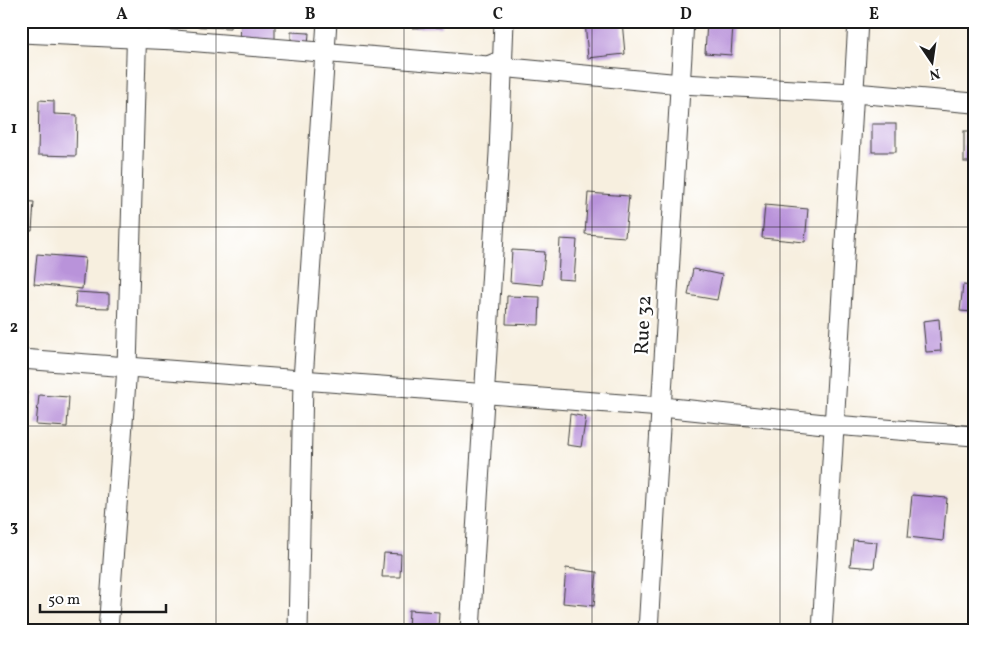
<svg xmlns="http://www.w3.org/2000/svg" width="995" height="652" font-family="Vollkorn,serif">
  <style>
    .building { fill: #b993da }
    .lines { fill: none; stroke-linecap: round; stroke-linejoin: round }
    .street-casing { stroke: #3d3c39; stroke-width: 21 }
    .street { stroke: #fff; stroke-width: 19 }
    .grid { fill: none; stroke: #1c1c1c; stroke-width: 1; stroke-opacity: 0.55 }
    .labels { text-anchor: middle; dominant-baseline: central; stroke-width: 4.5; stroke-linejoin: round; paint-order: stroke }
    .street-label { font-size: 20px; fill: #1c1c1c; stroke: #fff }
    .neatline { fill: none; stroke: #1c1c1c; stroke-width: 2 }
    .grid-label { font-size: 16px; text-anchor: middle; font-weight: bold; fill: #1c1c1c }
  </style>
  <rect width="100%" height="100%" fill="#fff"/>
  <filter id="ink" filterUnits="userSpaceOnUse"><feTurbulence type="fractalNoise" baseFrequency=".02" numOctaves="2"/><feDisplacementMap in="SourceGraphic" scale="10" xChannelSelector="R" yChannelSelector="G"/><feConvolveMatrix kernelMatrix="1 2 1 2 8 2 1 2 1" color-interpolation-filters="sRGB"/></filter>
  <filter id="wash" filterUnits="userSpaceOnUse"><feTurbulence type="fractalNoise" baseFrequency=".0096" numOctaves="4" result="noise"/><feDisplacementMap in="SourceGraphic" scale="20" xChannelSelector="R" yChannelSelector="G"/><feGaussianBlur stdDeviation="1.12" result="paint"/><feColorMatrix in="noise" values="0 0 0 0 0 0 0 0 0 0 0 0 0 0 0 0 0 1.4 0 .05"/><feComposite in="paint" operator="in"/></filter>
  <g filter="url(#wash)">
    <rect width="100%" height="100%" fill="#f7efdf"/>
    <g id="blocks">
      <g class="building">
        <polygon points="184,21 231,21 230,28 184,26"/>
        <polygon points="241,21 275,21 275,43 240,42"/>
        <polygon points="412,21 442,21 442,27 412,28"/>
        <polygon points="585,21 622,21 625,54 588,58"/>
        <polygon points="707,22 733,24 731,55 705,53"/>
        <polygon points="291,32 309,33 308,46 291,45"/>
        <polygon points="39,100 54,101 54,114 77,115 76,156 38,155"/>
        <rect x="872" y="124" width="24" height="28"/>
        <rect x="964" y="131" width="10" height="31"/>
        <polygon points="588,193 629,196 625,237 585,234"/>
        <polygon points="21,201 34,202 32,231 21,231"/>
        <polygon points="765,205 808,209 805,242 762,238"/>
        <polygon points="560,239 577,240 574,280 558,279"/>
        <polygon points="512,250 545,252 542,285 510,282"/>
        <polygon points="37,254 85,258 82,289 34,284"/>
        <polygon points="693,269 722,275 717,300 688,295"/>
        <polygon points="963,285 974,286 974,312 960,311"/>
        <polygon points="76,292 109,294 109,308 75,307"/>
        <polygon points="507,296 540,297 539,325 506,324"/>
        <polygon points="939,319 941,351 926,352 923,321"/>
        <polygon points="21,391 27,392 22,427 21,427"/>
        <polygon points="39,395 69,397 67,427 36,425"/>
        <polygon points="570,414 586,417 581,447 567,445"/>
        <polygon points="912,495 947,498 943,541 908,537"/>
        <polygon points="853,540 877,542 874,568 850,566"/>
        <polygon points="384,553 401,554 400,577 382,577"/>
        <polygon points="566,568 597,572 594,606 563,603"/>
        <polygon points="409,610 439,612 438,631 408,631"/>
      </g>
    </g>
  </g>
  <g filter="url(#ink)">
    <use href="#blocks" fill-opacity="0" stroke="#3d3c39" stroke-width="1"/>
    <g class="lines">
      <defs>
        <g id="street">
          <polyline points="21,33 175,40 488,66 500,61"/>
          <polyline points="489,66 681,84 854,93 974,103"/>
          <polyline points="21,359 662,407 834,425 974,436"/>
          <polyline points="108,631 127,367 137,21"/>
          <polyline points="298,631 303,380 327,21"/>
          <polyline points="470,631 499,153 504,21"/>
          <polyline points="648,631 684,21"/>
          <polyline points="822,631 858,21"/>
        </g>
      </defs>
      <use href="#street" class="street-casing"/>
      <use href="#street" class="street"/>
    </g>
  </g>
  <path class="grid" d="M 216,21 L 216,631M 404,21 L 404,631M 592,21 L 592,631M 780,21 L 780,631M 21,227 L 974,227M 21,426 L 974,426"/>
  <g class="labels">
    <g class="street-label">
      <text transform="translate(644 325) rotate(-87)">Rue 32</text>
    </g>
  </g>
  <rect width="995" height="652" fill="none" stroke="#fff" stroke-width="55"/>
  <g transform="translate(932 62) rotate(167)" stroke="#ffffff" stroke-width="4" paint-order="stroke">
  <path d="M0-4L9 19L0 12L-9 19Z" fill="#1c1c1c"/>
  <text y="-8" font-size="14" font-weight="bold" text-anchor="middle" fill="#1c1c1c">N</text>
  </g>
  <path d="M40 604v8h126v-8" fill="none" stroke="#1c1c1c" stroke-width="2.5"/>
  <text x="48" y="604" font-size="15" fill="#1c1c1c" stroke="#ffffff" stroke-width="4" paint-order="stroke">50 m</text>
  <rect x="28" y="28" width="940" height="596" class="neatline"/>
  <g class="grid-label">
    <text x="122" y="19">A</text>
    <text x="310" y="19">B</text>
    <text x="498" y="19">C</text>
    <text x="686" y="19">D</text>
    <text x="874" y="19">E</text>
    <text x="14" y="133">1</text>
    <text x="14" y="332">2</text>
    <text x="14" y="531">3</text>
  </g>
</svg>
